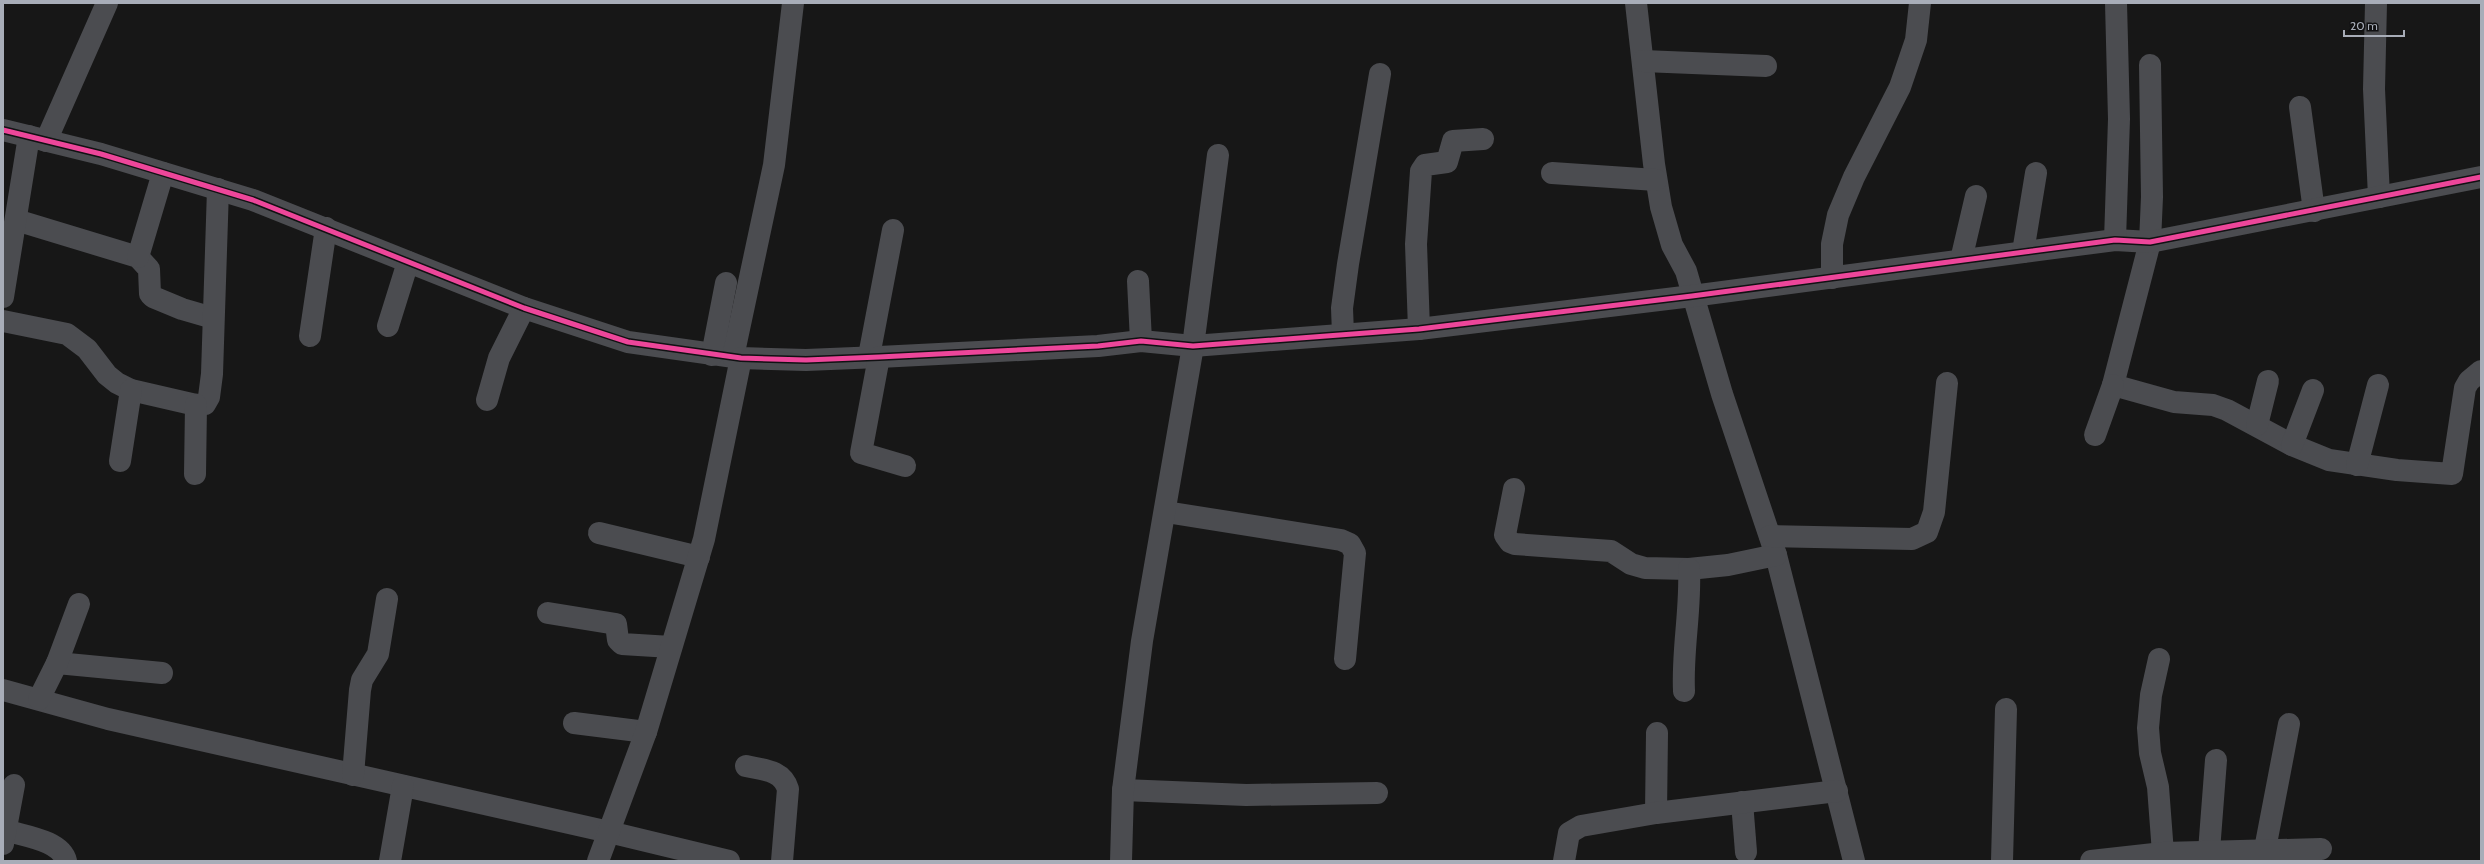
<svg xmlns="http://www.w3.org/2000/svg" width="2484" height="864" font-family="Cabin,sans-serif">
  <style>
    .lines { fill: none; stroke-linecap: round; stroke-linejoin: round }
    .minor { stroke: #4b4c50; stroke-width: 22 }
    .cycleway-casing { stroke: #111113; stroke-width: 8 }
    .cycleway { stroke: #ed469a; stroke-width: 5 }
  </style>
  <rect width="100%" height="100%" fill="#171717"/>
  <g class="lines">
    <g class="minor">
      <polyline points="1636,3 1654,164 1661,207 1672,245 1686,271 1722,394 1776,555 1854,861"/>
      <polyline points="2376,3 2374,89 2379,197"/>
      <polyline points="1643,61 1766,66"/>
      <polyline points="2150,65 2152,197 2150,242 2113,385 2174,402 2213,405 2227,410 2292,445 2329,460 2397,470 2452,474 2465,388 2469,381 2481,371"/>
      <polyline points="2300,107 2314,211"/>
      <polyline points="3,130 101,154 253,200 524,308 628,342 741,358 806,360 879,357 1098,346 1141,341 1193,346 1419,329 1692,296 2115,240 2150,242 2481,177"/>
      <polyline points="46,141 107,3"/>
      <polyline points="1552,173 1656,180"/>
      <polyline points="16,220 138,257 149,269 150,294 153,297 182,309 213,318"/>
      <polyline points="2115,240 2119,119 2116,3"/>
      <polyline points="2023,252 2036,173"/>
      <polyline points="138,257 163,173"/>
      <polyline points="1961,260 1976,196"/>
      <polyline points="1832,278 1832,244 1838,215 1854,177 1900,87 1916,40 1920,3"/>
      <polyline points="1138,281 1141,341"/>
      <polyline points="3,297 29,136"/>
      <polyline points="3,321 67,334 87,349 107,375 117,383 131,390 196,405 205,404 209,397 212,374 218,189"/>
      <polyline points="388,326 408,262"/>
      <polyline points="1419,329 1416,244 1421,171 1425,165 1447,162 1453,141 1483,139"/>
      <polyline points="1343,334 1342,308 1348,264 1380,74"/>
      <polyline points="310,336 326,228"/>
      <polyline points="712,355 726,283"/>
      <polyline points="869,356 893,230"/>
      <polyline points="733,357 774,165 793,3"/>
      <polyline points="879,357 861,453 905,466"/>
      <polyline points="487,400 499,358 524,308"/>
      <polyline points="2257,425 2268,381"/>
      <polyline points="2095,435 2113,385"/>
      <polyline points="2292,445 2313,390"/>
      <polyline points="120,461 131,390"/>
      <polyline points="2357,465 2378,385"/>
      <polyline points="195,474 196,405"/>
      <polyline points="1514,489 1505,535 1510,542 1515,544 1611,551 1631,564 1645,568 1689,569 1728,565 1776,555"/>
      <polyline points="1166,512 1341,540 1350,544 1355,553 1345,659"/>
      <polyline points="599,533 699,557"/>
      <polyline points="1770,536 1912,539 1927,532 1934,512 1947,383"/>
      <polyline points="548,613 616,624 618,640 622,644 671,647"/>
      <polyline points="2159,659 2151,695 2148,728 2150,753 2158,787 2163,853"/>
      <polyline points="57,663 162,673"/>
      <polyline points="3,690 108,719 609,832 729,861"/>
      <path d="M 1684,691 C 1682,650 1691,610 1689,569"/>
      <polyline points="39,699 57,663 79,604"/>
      <polyline points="574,723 646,732"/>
      <path d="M 746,766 C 764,770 782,770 788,789 L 782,861"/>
      <polyline points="353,775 360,690 362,680 378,654 387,599"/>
      <polyline points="1123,790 1246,795 1377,793"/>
      <polyline points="1742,802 1746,852"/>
      <polyline points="1656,813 1657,733"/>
      <path d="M 5,830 C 23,836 61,840 66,861"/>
      <polyline points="3,844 14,785"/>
      <polyline points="2265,849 2289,724"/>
      <polyline points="2209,851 2216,760"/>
      <polyline points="390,861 403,786"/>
      <polyline points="598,861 646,732 704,539 741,358"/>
      <polyline points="1121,861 1123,790 1142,641 1193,346 1218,155"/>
      <polyline points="1564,861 1569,833 1581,826 1656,813 1837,791"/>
      <polyline points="2002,861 2006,709"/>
      <polyline points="2091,861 2163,853 2321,849"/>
    </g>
    <defs>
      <polyline id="cycleway" points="3,130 101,154 253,200 524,308 628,342 741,358 806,360 879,357 1098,346 1141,341 1193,346 1419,329 1692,296 2115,240 2150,242 2481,177"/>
    </defs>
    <use href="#cycleway" class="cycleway-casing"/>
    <use href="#cycleway" class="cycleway"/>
  </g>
  <rect width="2484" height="864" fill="none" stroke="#a8adb8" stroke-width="8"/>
  <path d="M2344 30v6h60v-6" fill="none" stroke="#a8adb8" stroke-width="2"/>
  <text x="2350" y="30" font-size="12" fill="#a8adb8" stroke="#111113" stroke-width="3" paint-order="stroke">20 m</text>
</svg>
